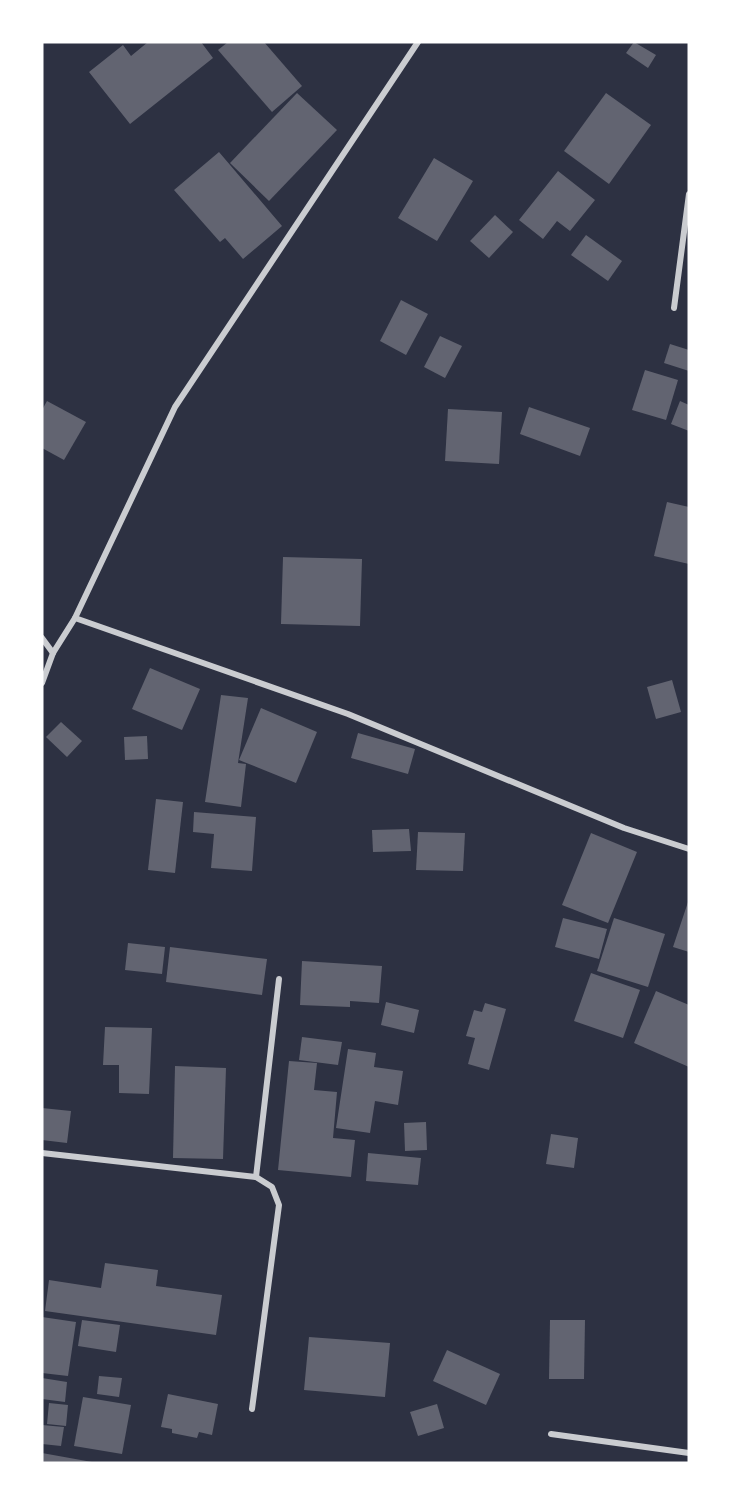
<svg xmlns="http://www.w3.org/2000/svg" width="731" height="1505" font-family="Arial,sans-serif">
  <style>
    .building { fill: #626471 }
    .lines { fill: none; stroke-linecap: round; stroke-linejoin: round }
    .minor { stroke: #caccd0; stroke-width: 6 }
  </style>
  <rect width="100%" height="100%" fill="#2d3142"/>
  <g class="building">
    <polygon points="148,42 201,42 213,58 130,124 89,72 123,45 131,56"/>
    <polygon points="228,42 264,42 302,86 272,112 218,50"/>
    <polygon points="634,42 656,55 648,68 626,53"/>
    <polygon points="297,93 337,130 269,201 230,163"/>
    <polygon points="606,93 651,125 609,184 564,151"/>
    <polygon points="219,152 282,226 243,259 225,238 220,242 174,190"/>
    <polygon points="434,158 473,181 437,241 398,218"/>
    <polygon points="558,171 595,200 570,231 557,221 543,239 519,220"/>
    <polygon points="495,215 513,232 489,258 470,241"/>
    <polygon points="586,235 622,261 608,281 571,255"/>
    <polygon points="401,300 428,314 406,355 380,341"/>
    <polygon points="440,336 462,346 445,378 424,367"/>
    <polygon points="670,344 689,350 689,371 664,363"/>
    <polygon points="645,370 678,380 666,420 632,410"/>
    <polygon points="47,401 86,422 64,460 42,448 42,410"/>
    <polygon points="680,401 689,405 689,431 671,424"/>
    <polygon points="529,407 590,428 580,456 520,434"/>
    <polygon points="448,409 502,412 499,464 445,461"/>
    <polygon points="667,502 689,507 689,564 654,556"/>
    <polygon points="283,557 362,559 360,626 281,624"/>
    <polygon points="150,668 200,689 182,730 132,709"/>
    <polygon points="672,680 681,712 656,719 647,687"/>
    <polygon points="221,695 248,698 238,763 246,764 241,807 205,802"/>
    <polygon points="261,708 317,732 296,783 239,760"/>
    <polygon points="61,722 82,741 67,757 46,737"/>
    <polygon points="358,733 415,749 408,774 351,758"/>
    <polygon points="147,736 148,759 125,760 124,737"/>
    <polygon points="156,799 183,802 175,873 148,870"/>
    <polygon points="194,812 256,817 252,871 211,868 214,834 193,832"/>
    <polygon points="409,829 411,851 373,852 372,830"/>
    <polygon points="418,832 465,833 463,871 416,870"/>
    <polygon points="591,833 637,852 608,923 562,905"/>
    <polygon points="689,899 689,952 673,947"/>
    <polygon points="563,918 607,929 599,959 555,947"/>
    <polygon points="614,918 665,934 648,987 597,971"/>
    <polygon points="128,943 165,947 162,974 125,970"/>
    <polygon points="170,947 267,959 262,995 166,982"/>
    <polygon points="302,961 382,966 379,1003 350,1001 350,1007 300,1005"/>
    <polygon points="591,973 640,990 623,1038 574,1021"/>
    <polygon points="656,991 689,1005 689,1067 634,1043"/>
    <polygon points="386,1002 419,1010 414,1033 381,1025"/>
    <polygon points="485,1003 506,1009 489,1070 468,1064 475,1038 466,1036 474,1010 482,1012"/>
    <polygon points="105,1027 152,1028 149,1094 119,1093 119,1065 103,1065"/>
    <polygon points="302,1037 342,1042 338,1065 299,1060"/>
    <polygon points="348,1049 376,1053 374,1067 403,1071 398,1105 375,1101 370,1133 336,1128"/>
    <polygon points="289,1061 317,1063 314,1090 337,1092 333,1138 355,1140 351,1177 278,1170"/>
    <polygon points="175,1066 226,1068 223,1159 173,1158"/>
    <polygon points="42,1108 71,1111 67,1143 42,1140"/>
    <polygon points="426,1122 427,1150 405,1151 404,1123"/>
    <polygon points="551,1134 578,1138 574,1168 546,1164"/>
    <polygon points="368,1153 421,1158 418,1185 366,1181"/>
    <polygon points="105,1263 158,1270 156,1286 222,1295 216,1335 45,1311 49,1280 101,1288"/>
    <polygon points="42,1317 76,1322 68,1376 42,1373"/>
    <polygon points="82,1320 120,1325 116,1352 78,1346"/>
    <polygon points="550,1320 585,1320 584,1379 549,1379"/>
    <polygon points="309,1337 390,1343 385,1397 304,1390"/>
    <polygon points="447,1350 500,1374 486,1405 433,1381"/>
    <polygon points="99,1376 122,1378 119,1397 97,1394"/>
    <polygon points="42,1378 67,1382 65,1402 42,1399"/>
    <polygon points="168,1394 218,1404 212,1435 199,1432 197,1438 172,1433 172,1429 161,1427"/>
    <polygon points="83,1397 131,1405 122,1454 74,1446"/>
    <polygon points="49,1403 68,1405 66,1426 47,1424"/>
    <polygon points="437,1404 444,1428 418,1436 410,1412"/>
    <polygon points="42,1425 64,1427 61,1446 42,1444"/>
    <polygon points="42,1453 92,1462 92,1463 42,1463"/>
  </g>
  <g class="lines">
    <g class="minor">
      <polyline points="674,308 689,194"/>
      <polyline points="75,618 348,714 624,828 689,849"/>
      <polyline points="42,638 53,653"/>
      <polyline points="42,683 53,653 75,618 175,407 418,42"/>
      <polyline points="42,1153 256,1177 272,1187 279,1205 252,1409"/>
      <polyline points="256,1177 279,979"/>
      <polyline points="551,1434 689,1453"/>
    </g>
  </g>
  <rect width="731" height="1505" fill="none" stroke="#ffffff" stroke-width="87"/>
</svg>
